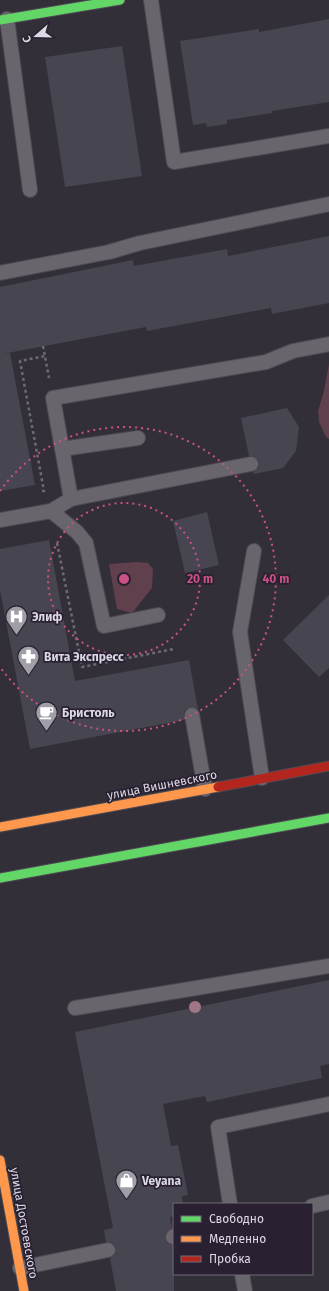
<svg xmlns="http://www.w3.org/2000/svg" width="329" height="1291" font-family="'Fira Sans',sans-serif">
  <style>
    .green { fill: #60404c }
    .building { fill: #464550 }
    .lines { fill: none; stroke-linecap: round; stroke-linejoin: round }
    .lane-casing { stroke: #4e4a53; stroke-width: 16 }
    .fast-casing { stroke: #4e4a53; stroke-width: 11 }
    .slow-casing { stroke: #4e4a53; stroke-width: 11 }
    .jam-casing { stroke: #4e4a53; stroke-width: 11 }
    .path { stroke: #6d6a70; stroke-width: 2.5; stroke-dasharray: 3 3; stroke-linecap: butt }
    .lane { stroke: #69656d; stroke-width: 14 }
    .fast { stroke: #63d668; stroke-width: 9 }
    .slow { stroke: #ff974d; stroke-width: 9 }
    .jam { stroke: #b3261e; stroke-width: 9 }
    .tree { fill: #a07687 }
    .ring { fill: none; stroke: #ca5284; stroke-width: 2; stroke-dasharray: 2 4 }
    .labels { text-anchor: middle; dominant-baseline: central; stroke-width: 3.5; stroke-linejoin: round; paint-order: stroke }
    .poi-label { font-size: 12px; font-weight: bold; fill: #ddd9e4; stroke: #292131; text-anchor: start }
    .street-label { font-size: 12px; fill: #ddd9e4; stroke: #292131 }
    .centre { fill: #ca5284; stroke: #292131; stroke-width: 2 }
    .ring-label { font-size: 12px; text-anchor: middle; font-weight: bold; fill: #ca5284; stroke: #292131; stroke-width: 3.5; stroke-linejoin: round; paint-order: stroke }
  </style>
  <rect width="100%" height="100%" fill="#332f38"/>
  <g class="green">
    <polygon points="329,364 329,439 326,437 319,422 318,411 324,391"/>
    <polygon points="137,562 148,563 153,569 152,588 132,613 117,609 109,564"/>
  </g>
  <g class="building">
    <polygon points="329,19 329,102 272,111 272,113 227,120 227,124 207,127 206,123 193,125 180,41 259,29 259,32"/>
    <polygon points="122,46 142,176 65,187 45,57"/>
    <polygon points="329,236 329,303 272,314 271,308 147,331 146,327 2,354 10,353 35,485 0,491 0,287 133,260 134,266 227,249 228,256"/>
    <polygon points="287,408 299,427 296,451 283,468 254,474 253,472 259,467 259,462 254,456 249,456 241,418"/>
    <polygon points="207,512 219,565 185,573 173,521"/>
    <polygon points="49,540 75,681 189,660 198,709 191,707 187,708 184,712 184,720 30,749 0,590 0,549"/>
    <polygon points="329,595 329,668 319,677 283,640"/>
    <polygon points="329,980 329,1064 320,1066 322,1078 207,1102 205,1096 163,1104 171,1146 178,1145 188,1195 182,1196 183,1204 174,1204 174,1216 170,1217 172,1228 167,1231 165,1235 167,1243 174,1245 174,1291 116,1291 110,1258 114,1256 116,1249 114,1244 110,1242 106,1242 104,1230 113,1228 75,1032"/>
  </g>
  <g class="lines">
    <defs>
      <g id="lane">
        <polyline points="151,0 174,162 329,136"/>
        <polyline points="7,19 30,190"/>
        <polyline points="0,273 109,252 140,243 329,204"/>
        <polyline points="62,449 138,438"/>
        <polyline points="71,499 251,464"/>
        <polyline points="51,511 71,499 53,398 266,362 293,351 329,344"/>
        <polyline points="0,520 51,511 77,532 86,543 104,626 158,615"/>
        <polyline points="254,551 240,632 262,778"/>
        <polyline points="192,715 205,789"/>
        <polyline points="75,1008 329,966"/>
        <polyline points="230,1204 218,1127 329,1104"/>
        <polyline points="312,1206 329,1202"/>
        <polyline points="173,1237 174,1236"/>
        <polyline points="20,1268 108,1250"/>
        <polyline points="242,1274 245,1291"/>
      </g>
      <g id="fast">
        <polyline points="0,20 120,0"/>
        <polyline points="0,878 329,818"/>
      </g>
      <g id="slow">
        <polyline points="0,827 218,787"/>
        <polyline points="0,1160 24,1291"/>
      </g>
      <polyline id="jam" points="218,787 329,766"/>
    </defs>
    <use href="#lane" class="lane-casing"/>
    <use href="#fast" class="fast-casing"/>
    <use href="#slow" class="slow-casing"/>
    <use href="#jam" class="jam-casing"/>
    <g class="path">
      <polyline points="43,346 49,378"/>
      <polyline points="42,491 44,491 20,361 45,356"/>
      <polyline points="57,543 82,667 174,649"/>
    </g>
    <use href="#lane" class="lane"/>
    <use href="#fast" class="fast"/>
    <use href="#slow" class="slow"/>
    <use href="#jam" class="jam"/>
  </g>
  <circle class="tree" cx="195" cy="1007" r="6"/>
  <g class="ring">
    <circle cx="124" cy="579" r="76"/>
    <path d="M0 491A152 152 0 1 1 0 667"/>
  </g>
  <defs>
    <symbol id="hospital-pin" viewBox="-11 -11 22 30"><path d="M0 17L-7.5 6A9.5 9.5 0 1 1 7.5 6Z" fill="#a29ea8" stroke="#292131"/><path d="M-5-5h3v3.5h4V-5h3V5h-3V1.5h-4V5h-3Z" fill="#fff"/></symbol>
    <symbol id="pharmacy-pin" viewBox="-11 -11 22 30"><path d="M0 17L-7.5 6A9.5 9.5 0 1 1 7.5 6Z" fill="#a29ea8" stroke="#292131"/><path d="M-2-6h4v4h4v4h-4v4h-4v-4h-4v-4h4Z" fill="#fff"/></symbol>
    <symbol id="cafe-pin" viewBox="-11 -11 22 30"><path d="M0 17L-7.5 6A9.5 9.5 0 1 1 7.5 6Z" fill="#a29ea8" stroke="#292131"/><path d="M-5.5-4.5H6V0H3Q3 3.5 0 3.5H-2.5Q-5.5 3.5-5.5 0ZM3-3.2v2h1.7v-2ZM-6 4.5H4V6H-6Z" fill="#fff"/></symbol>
    <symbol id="shop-pin" viewBox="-11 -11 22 30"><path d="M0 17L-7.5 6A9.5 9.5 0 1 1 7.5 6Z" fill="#a29ea8" stroke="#292131"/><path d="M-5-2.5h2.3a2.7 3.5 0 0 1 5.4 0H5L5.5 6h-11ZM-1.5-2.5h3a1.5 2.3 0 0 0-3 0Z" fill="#fff"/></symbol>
  </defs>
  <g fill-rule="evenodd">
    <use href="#hospital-pin" x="4" y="604" width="25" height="34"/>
    <use href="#pharmacy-pin" x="16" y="644" width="25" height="34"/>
    <use href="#cafe-pin" x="34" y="700" width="25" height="34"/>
    <use href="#shop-pin" x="114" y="1168" width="25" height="34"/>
  </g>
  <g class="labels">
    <g class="poi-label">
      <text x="32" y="617">Элиф</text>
      <text x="44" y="657">Вита Экспресс</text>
      <text x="62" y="713">Бристоль</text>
      <text x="142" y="1181">Veyana</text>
    </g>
    <g class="street-label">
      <text transform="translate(162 785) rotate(-11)">улица Вишневского</text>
      <text transform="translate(24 1223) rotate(80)">улица Достоевского</text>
    </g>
  </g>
  <circle cx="124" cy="579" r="6" class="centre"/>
  <g class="ring-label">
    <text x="200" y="583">20 m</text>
    <text x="276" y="583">40 m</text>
  </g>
  <rect x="173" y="1203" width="140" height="72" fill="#292131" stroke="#716b79"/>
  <rect x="181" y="1216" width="20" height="6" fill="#63d668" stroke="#716b79"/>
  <text x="209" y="1223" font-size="12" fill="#ddd9e4">Свободно</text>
  <rect x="181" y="1236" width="20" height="6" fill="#ff974d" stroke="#716b79"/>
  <text x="209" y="1243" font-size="12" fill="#ddd9e4">Медленно</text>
  <rect x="181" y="1256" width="20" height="6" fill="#b3261e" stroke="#716b79"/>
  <text x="209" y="1263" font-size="12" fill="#ddd9e4">Пробка</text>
  <g transform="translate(36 36) rotate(250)" stroke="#292131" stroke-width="3" paint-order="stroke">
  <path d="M0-3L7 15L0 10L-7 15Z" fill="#ddd9e4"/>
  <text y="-6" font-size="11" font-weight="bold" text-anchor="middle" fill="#ddd9e4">С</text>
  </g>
</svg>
